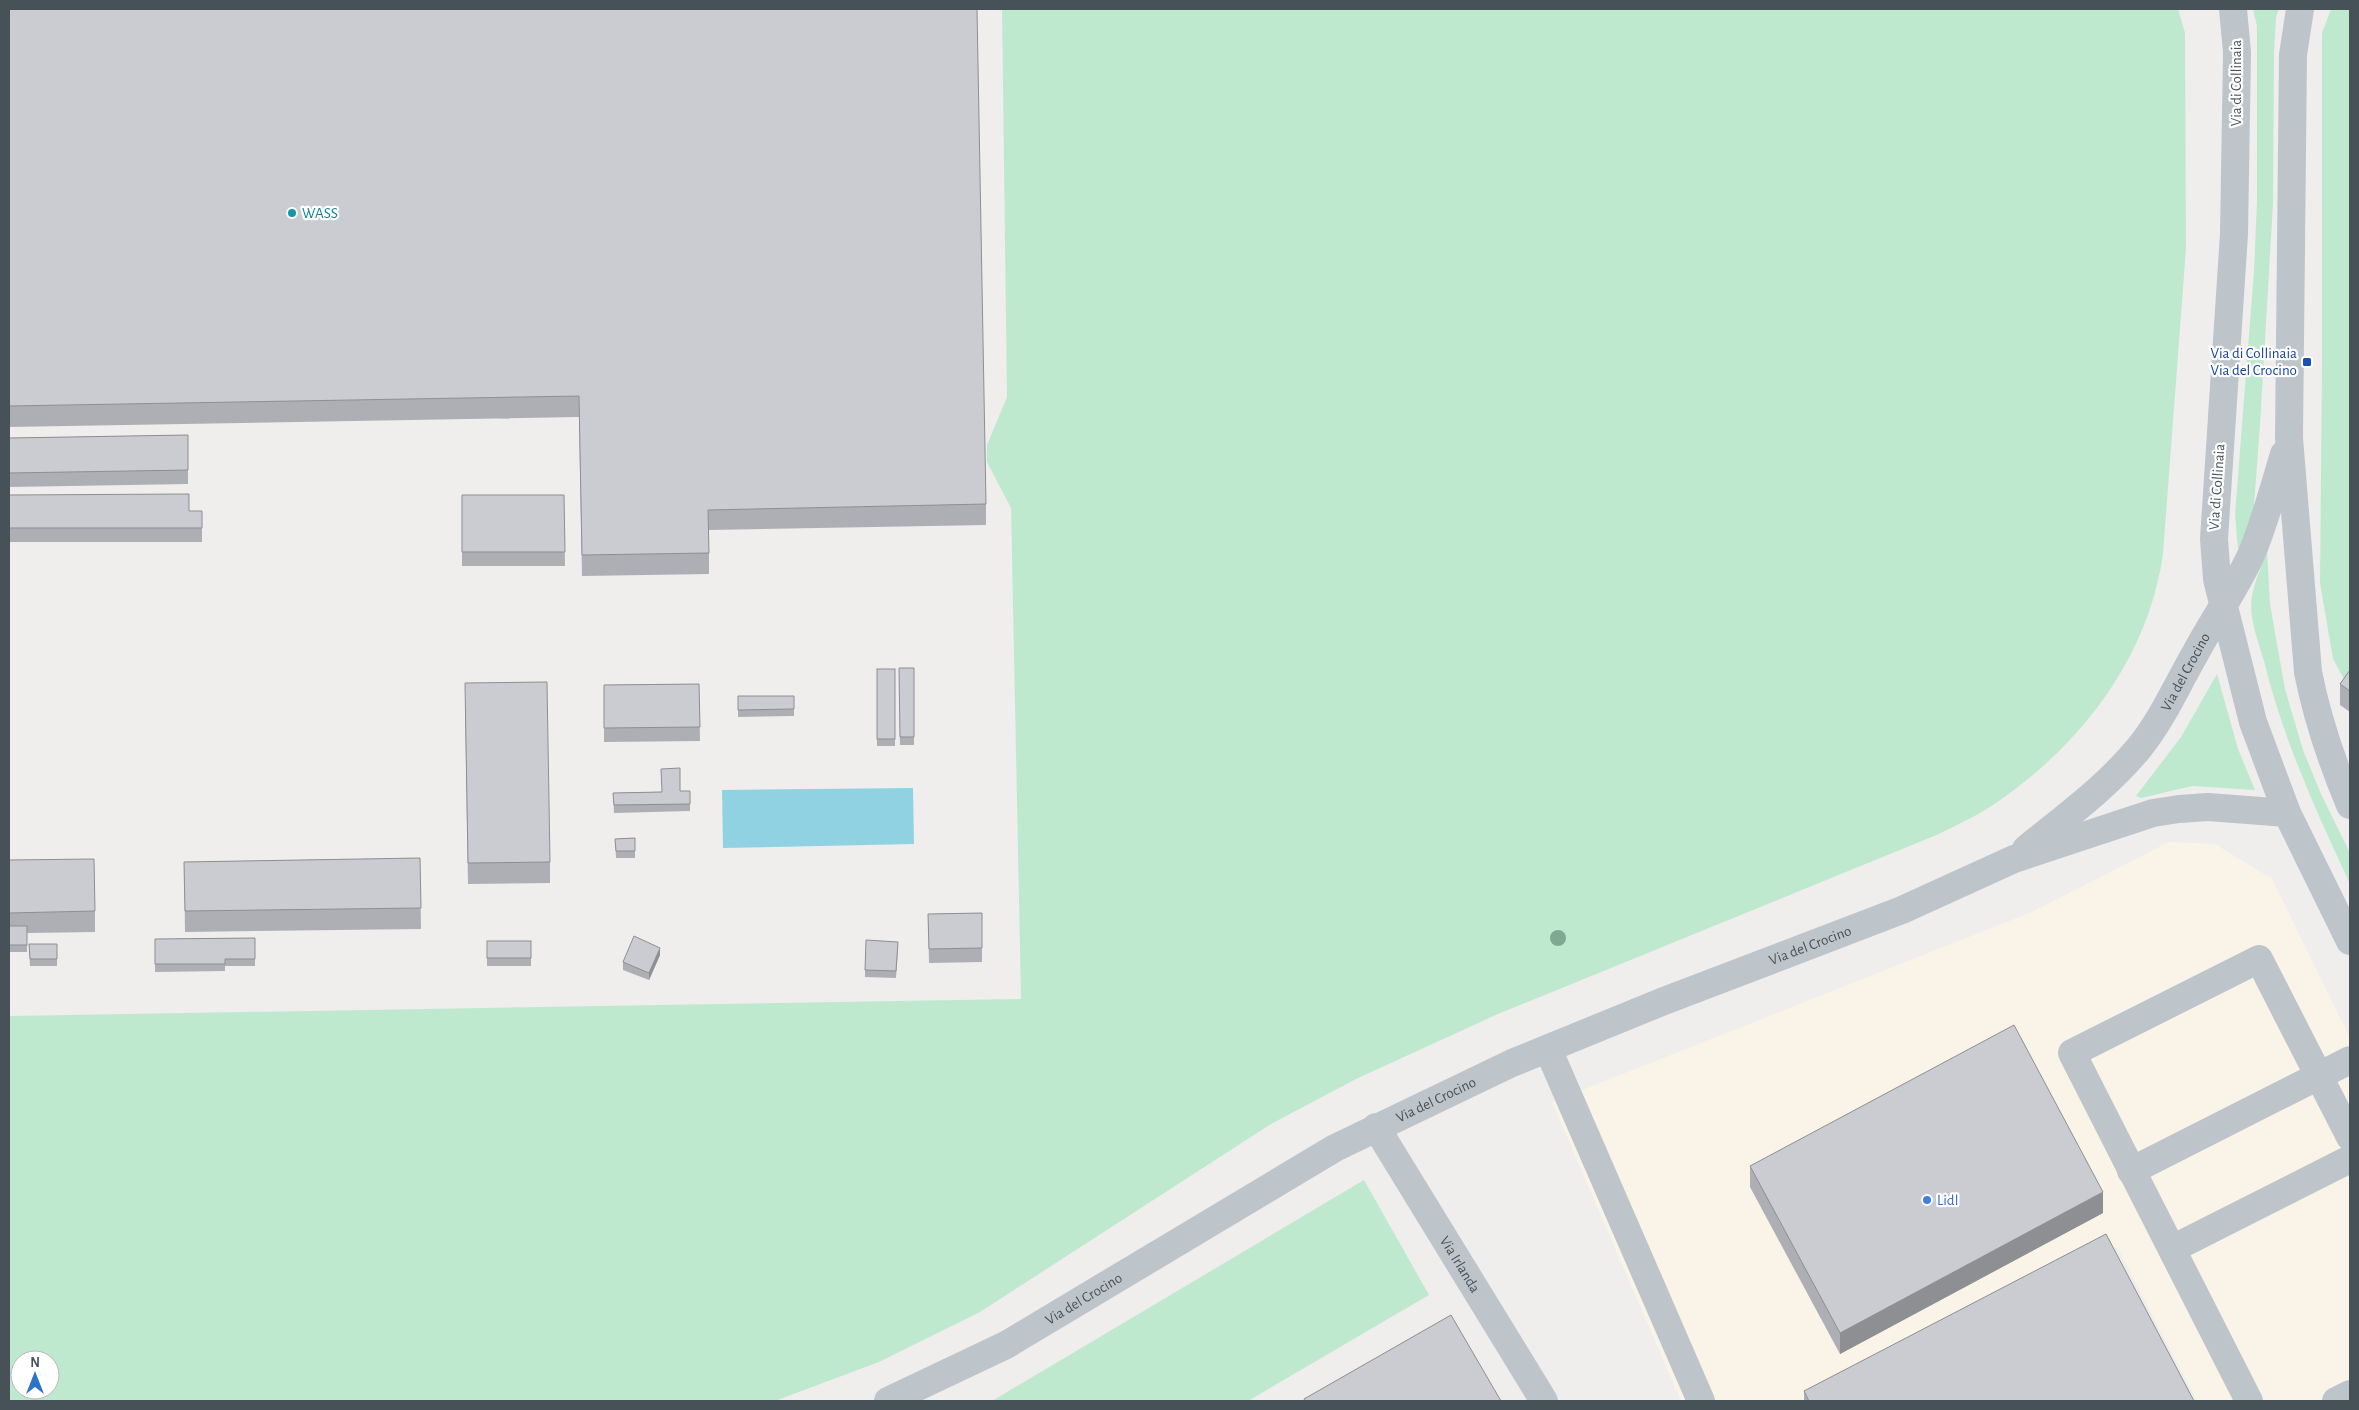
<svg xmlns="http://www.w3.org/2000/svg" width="2359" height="1410" font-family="'Alegreya Sans',sans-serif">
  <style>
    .commercial { fill: #f9f4e7 }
    .green { fill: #bfe9cf; fill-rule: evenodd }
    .water { fill: #91d2e2 }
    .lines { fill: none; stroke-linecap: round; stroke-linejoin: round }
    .minor { stroke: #bdc5cb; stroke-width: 28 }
    .tree { fill: #7ea992 }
    .wall { fill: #aeafb4 }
    .shaded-wall { fill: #8d8f92 }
    .building { fill: #caccd1; stroke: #8d8f92 }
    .culture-dot { fill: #0f9aa8; stroke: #fff; stroke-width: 2 }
    .transit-dot { fill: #1a4fb4; stroke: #fff; stroke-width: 2 }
    .shop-dot { fill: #3f7fe0; stroke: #fff; stroke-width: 2 }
    .labels { text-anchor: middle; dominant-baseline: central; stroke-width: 4.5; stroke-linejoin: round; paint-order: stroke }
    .street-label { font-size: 15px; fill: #475158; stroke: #fff }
    .culture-label { font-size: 15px; fill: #0d838f; stroke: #fff; text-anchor: start }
    .transit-label { font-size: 15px; fill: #164399; stroke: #fff; text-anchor: end }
    .shop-label { font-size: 15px; fill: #366cbe; stroke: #fff; text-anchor: start }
  </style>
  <rect width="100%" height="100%" fill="#f0eded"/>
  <polygon class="commercial" points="2169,842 2215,844 2272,879 2350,1038 2350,1401 2197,1401 2117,1247 1825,1401 1681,1401 1552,1102 2032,912"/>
  <g class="green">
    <path d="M 1002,9 L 2178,9 L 2185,33 L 2186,249 L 2163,554 C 2148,658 2082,744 1996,803 C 1979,815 1958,824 1939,834 L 1498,1014 L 1356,1079 L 1271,1124 L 980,1312 L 879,1362 L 775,1401 L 9,1401 L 9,1016 L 1021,999 L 1011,508 L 987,462 L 987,445 L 1007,397 ZM 20,1360 L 50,1360 L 50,1390 L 20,1390 Z"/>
    <polygon points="2253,9 2279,9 2276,17 2274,53 2273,204 2260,425 2253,518 2238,549 2235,515 2254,271 2257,201 2257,26"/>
    <polygon points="2331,9 2350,9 2350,690 2333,659 2320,583 2322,364 2322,33"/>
    <path d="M 2267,550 L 2270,604 L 2285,689 L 2303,750 L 2321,794 L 2350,853 L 2350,884 C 2316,811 2283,739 2264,661 C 2259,644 2251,623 2251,605 C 2251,588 2262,567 2267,550 Z"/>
    <polygon points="2217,674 2238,749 2255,790 2192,786 2141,798 2136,796 2181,737"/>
    <polygon points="1364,1180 1429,1295 1248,1401 992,1401"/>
  </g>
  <polygon class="water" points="913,788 914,844 723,848 722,790"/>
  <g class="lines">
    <g class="minor">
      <polyline points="2233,9 2237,52 2234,234 2214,539 2217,579 2253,722 2287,813 2350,941"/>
      <path d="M 2300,9 L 2293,55 L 2289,438 L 2308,672 C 2317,718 2332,762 2350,805"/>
      <path id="s1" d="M 2026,849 C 2065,817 2107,787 2139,748 C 2162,720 2177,685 2195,654 C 2213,620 2235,590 2251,555 C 2265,522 2274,487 2284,454"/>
      <polyline points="1548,1049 1701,1401"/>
      <path id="s2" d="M 1376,1127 L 1544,1401"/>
      <polyline points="2131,1171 2350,1060"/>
      <polyline points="2172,1249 2350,1159"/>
      <path id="s3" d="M 888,1401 L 1006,1345 L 1335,1148 L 1512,1063 L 1664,1001 L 1902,910 L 2014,859 L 2153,813 L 2179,809 L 2208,807 L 2287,813"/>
      <polyline points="2249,1401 2072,1053 2259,959 2350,1137"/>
      <polyline points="2336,1401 2350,1394"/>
    </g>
  </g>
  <circle class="tree" cx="1558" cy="938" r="8"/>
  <g class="wall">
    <polygon points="9,9 986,504 986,525 709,530 709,574 582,576 579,417 9,427"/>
    <polygon points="188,435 188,484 9,487 9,438"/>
    <polygon points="9,495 189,511 202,511 202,542 9,542"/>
    <polygon points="462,495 564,495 565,566 462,566"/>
    <polygon points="899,668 914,668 914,745 900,745"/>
    <rect x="877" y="669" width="18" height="77"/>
    <polygon points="2350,670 2350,712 2340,705 2340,684"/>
    <polygon points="699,684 700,741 604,742 604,685"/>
    <polygon points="738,696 794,696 794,716 738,717"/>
    <polygon points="465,704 550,862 550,883 468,884"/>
    <polygon points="690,791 690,811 614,813 613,793"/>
    <polygon points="635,838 635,858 616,858 615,839"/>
    <polygon points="420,858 421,929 185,932 184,862"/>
    <polygon points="9,860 95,911 95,932 27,933 27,952 9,952"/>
    <polygon points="982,913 982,962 929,963 928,914"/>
    <polygon points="255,938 255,966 225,966 225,971 155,972 155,939"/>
    <rect x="487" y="941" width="44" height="25"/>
    <polygon points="29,944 57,944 57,966 30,966"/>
    <polygon points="898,949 896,978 865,977 865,970"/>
    <polygon points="660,955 649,980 623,970 623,962"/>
    <polygon points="1750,1166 2103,1213 1840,1354 1750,1187"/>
    <polygon points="1804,1391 2194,1401 1804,1401"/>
  </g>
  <g class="shaded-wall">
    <polygon points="660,948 660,955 649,980 649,973"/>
    <polygon points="2103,1192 2103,1213 1840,1354 1840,1333"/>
  </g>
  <g class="building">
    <polygon points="9,9 977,9 986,504 708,510 709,553 582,555 579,396 9,406"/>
    <polygon points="188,435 188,470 9,473 9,438"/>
    <polygon points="189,494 189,511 202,511 202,528 9,528 9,495"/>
    <polygon points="462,495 564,495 565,552 462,552"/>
    <polygon points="899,668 914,668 914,737 900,737"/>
    <rect x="877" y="669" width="18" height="70"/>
    <polygon points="2350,670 2350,691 2340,684"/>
    <polygon points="547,682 550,862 468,863 465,683"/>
    <polygon points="699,684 700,727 604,728 604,685"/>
    <polygon points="738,696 794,696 794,709 738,710"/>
    <polygon points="680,768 680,791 690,791 690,804 614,805 613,793 662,792 661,769"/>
    <polygon points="635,838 635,851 616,851 615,839"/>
    <polygon points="420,858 421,908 185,911 184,862"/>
    <polygon points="94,859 95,911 9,913 9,860"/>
    <polygon points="982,913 982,948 929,949 928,914"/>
    <rect x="9" y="926" width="18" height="19"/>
    <polygon points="634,936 660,948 649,973 623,962"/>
    <polygon points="255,938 255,959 225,959 225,964 155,964 155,939"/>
    <polygon points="866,940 898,942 896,971 865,970"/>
    <rect x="487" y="941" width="44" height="17"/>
    <polygon points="29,944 57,944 57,959 30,959"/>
    <polygon points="2014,1025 2103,1192 1840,1333 1750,1166"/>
    <polygon points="2106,1234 2194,1401 1809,1401 1804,1391"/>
    <polygon points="1451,1315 1501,1401 1305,1401 1304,1399"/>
  </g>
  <circle class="culture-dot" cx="292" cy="213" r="5"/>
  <rect class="transit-dot" x="2302" y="357" width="10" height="10" rx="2.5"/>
  <circle class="shop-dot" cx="1927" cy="1200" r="5"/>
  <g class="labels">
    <g class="street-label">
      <text transform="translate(2236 83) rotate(-90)">Via di Collinaia</text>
      <text transform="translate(2217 487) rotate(-86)">Via di Collinaia</text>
      <text stroke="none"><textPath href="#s1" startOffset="241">Via del Crocino</textPath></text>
      <text stroke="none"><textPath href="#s3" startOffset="1031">Via del Crocino</textPath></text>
      <text stroke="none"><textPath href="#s3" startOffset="626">Via del Crocino</textPath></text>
      <text stroke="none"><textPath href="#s2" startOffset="161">Via Irlanda</textPath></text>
      <text stroke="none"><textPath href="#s3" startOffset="221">Via del Crocino</textPath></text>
    </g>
    <g class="culture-label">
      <text x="302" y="213">WASS</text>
    </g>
    <g class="transit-label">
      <text x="2297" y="353">Via di Collinaia<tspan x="2297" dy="17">Via del Crocino</tspan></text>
    </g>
    <g class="shop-label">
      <text x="1937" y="1200">Lidl</text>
    </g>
  </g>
  <rect width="2359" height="1410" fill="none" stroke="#475158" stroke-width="20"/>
  <g transform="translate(35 1375)"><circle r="24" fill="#ffffff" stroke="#b5b9bc"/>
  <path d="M0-4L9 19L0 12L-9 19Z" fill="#2c73cb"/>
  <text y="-8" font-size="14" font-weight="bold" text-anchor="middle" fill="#475158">N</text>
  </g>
</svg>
